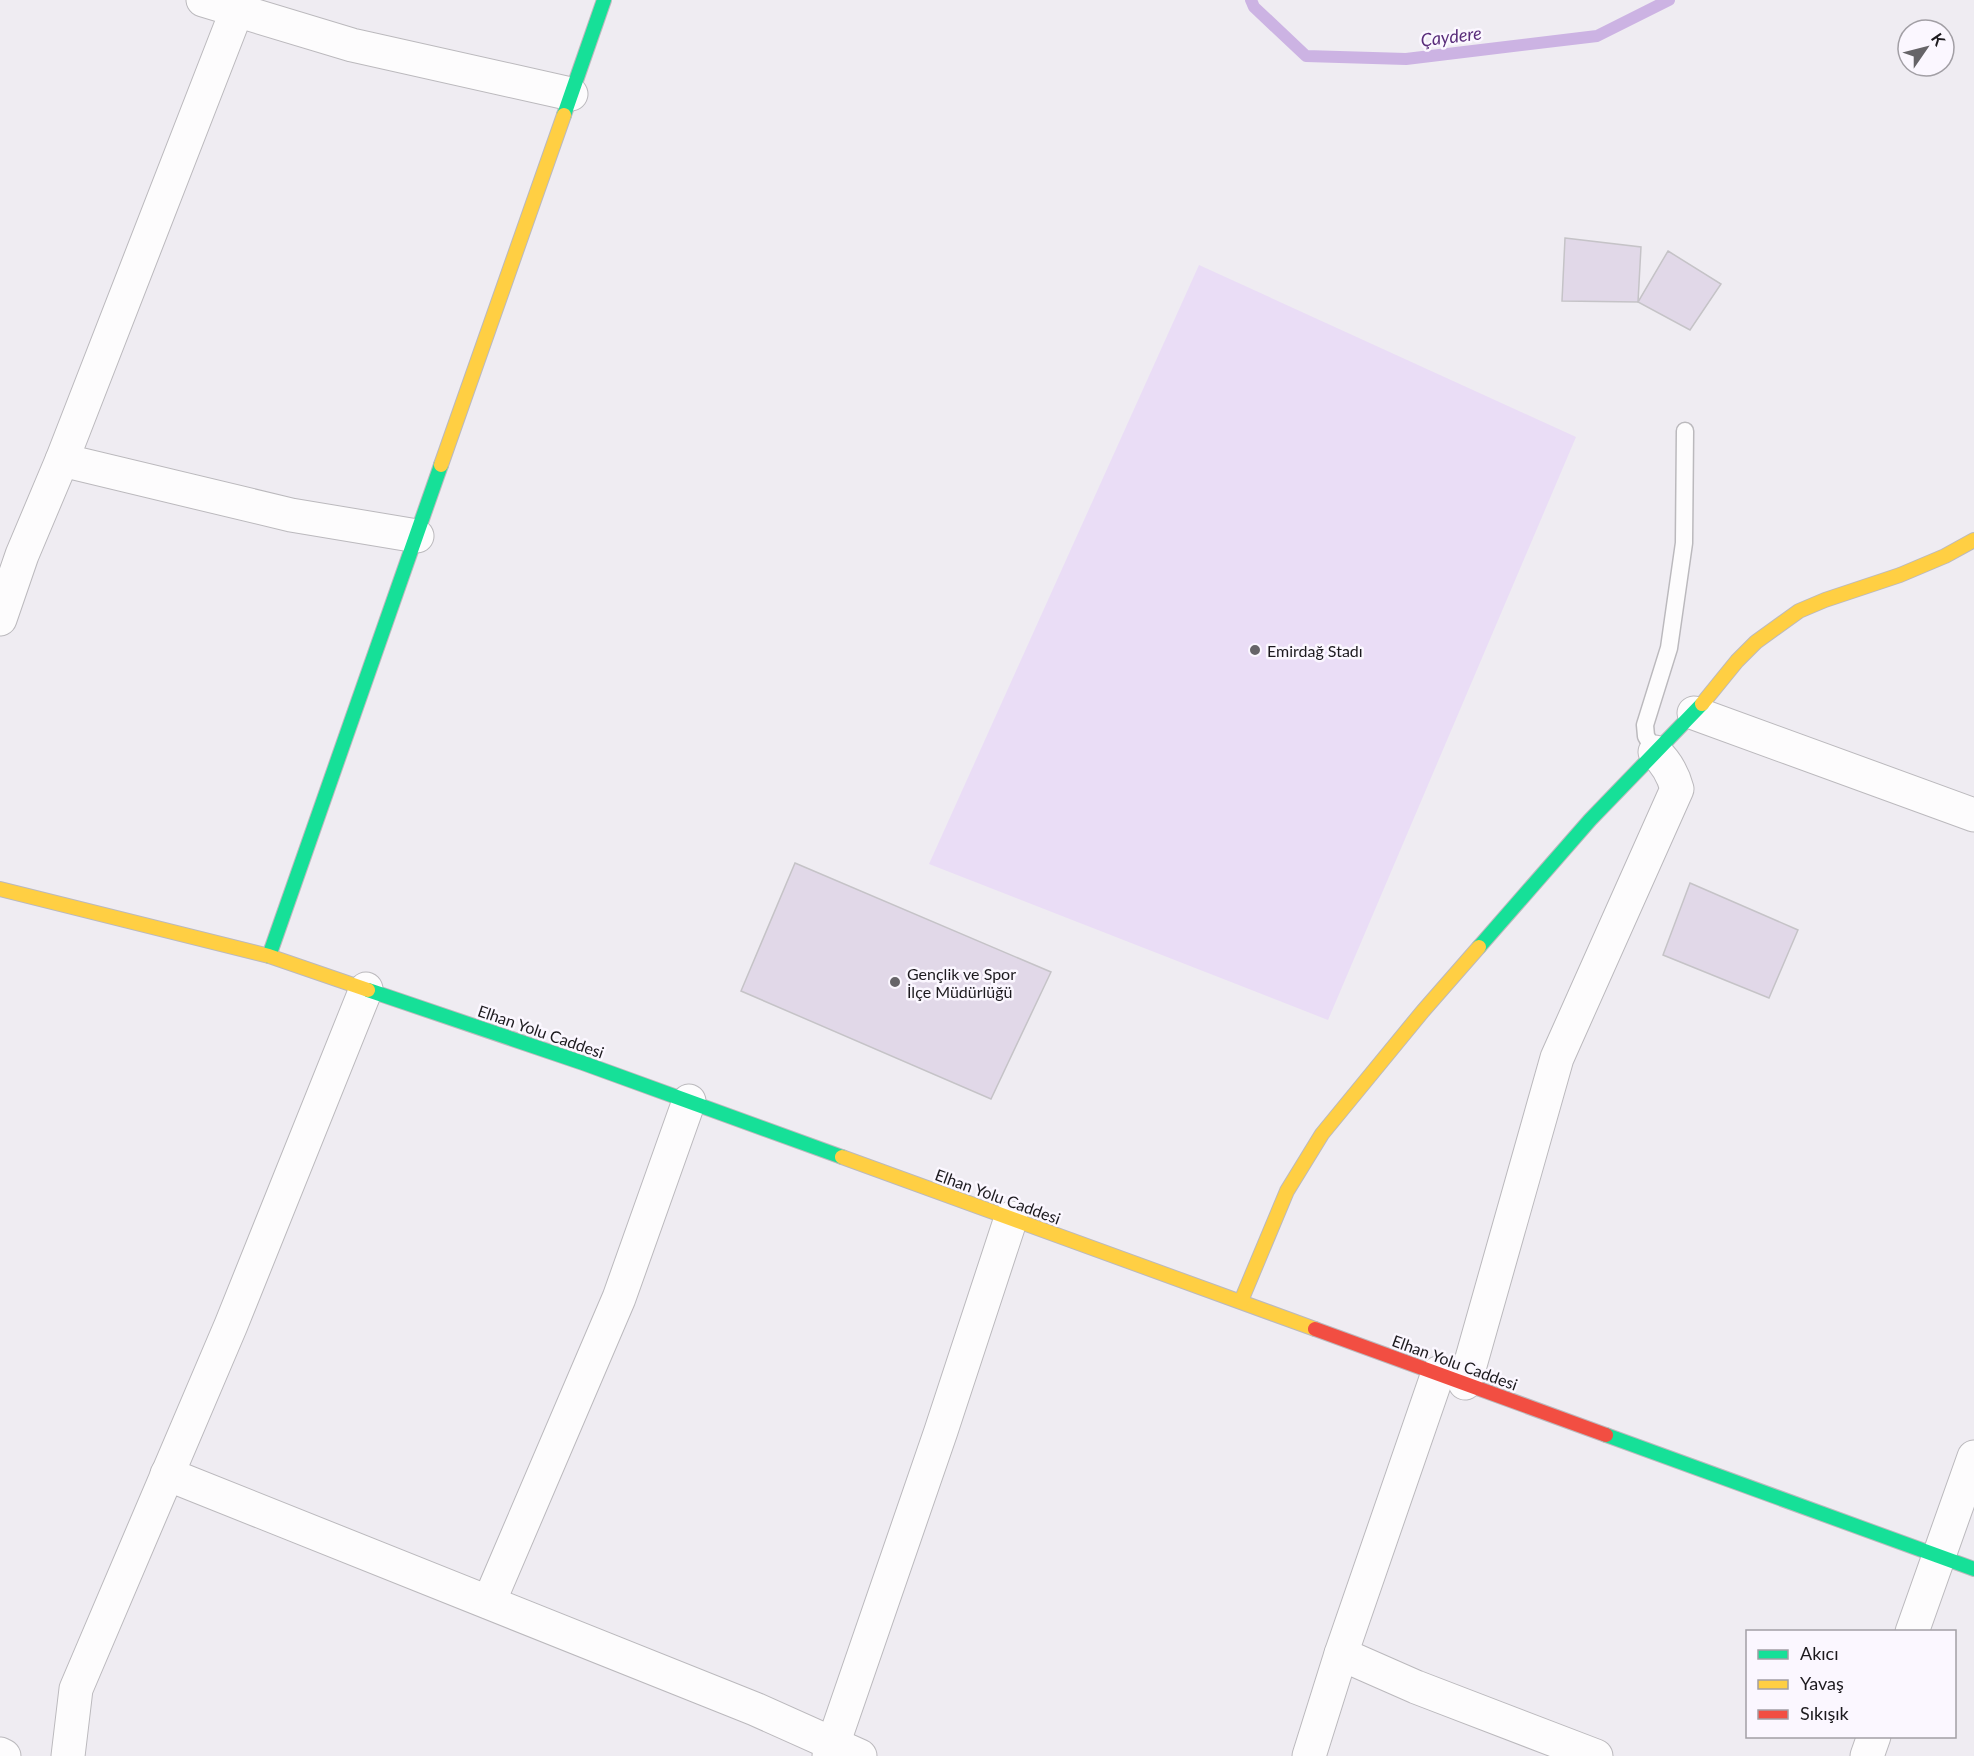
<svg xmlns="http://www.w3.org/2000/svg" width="1974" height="1756" font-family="Lato,sans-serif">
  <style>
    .green { fill: #eaddf6 }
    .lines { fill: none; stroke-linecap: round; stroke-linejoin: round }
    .stream { stroke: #ccb3e3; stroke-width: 12 }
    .building { fill: #e1d8e8; stroke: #c5c3c7; stroke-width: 1.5 }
    .lane-casing { stroke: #bbb9bd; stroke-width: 19 }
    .street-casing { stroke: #bbb9bd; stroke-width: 35 }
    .fast-casing { stroke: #bbb9bd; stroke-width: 16 }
    .slow-casing { stroke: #bbb9bd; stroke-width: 16 }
    .jam-casing { stroke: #bbb9bd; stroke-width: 16 }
    .lane { stroke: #fdfcfd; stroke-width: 16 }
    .street { stroke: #fdfcfd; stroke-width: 33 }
    .fast { stroke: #16e098; stroke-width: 14 }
    .slow { stroke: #ffcf43; stroke-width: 14 }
    .jam { stroke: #f24e42; stroke-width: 14 }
    .poi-dot { fill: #666468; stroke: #fbf7ff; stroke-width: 2 }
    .labels { text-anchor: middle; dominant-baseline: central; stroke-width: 5; stroke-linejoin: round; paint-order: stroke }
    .poi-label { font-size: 16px; fill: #1c1a1e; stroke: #fbf7ff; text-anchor: start }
    .street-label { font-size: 16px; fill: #1c1a1e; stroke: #fbf7ff }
    .water-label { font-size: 18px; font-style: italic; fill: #592c7a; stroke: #fbf7ff }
  </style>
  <rect width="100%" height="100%" fill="#efecf2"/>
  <polygon class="green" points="1199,265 1576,437 1328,1020 929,864"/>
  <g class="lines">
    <polyline class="stream" points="1251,0 1254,7 1306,56 1406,59 1597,36 1669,0"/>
  </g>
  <g class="building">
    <polygon points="1565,238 1641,247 1638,302 1562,301"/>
    <polygon points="1668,251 1721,284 1690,330 1638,302"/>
    <polygon points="795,863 1051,972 991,1099 741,991"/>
    <polygon points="1690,883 1798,930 1769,998 1663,955"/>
  </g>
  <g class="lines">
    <defs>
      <polyline id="lane" points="1655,752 1646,736 1645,725 1669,648 1684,543 1685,431"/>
      <g id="street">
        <polyline points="203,0 352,45 571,94"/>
        <polyline points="62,460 291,515 417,536"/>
        <polyline points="0,619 22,555 62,460 237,10"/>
        <polyline points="1694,713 1974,815"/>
        <path d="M 1465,1383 L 1557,1058 L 1677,789 C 1673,774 1667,763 1655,752"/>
        <polyline points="167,1474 755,1709 860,1756"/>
        <polyline points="489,1602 619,1298 689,1101"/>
        <polyline points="1912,1632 1974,1457"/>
        <polyline points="1341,1654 1416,1687 1596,1756"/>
        <polyline points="0,1754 4,1756"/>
        <polyline points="68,1756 76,1689 231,1325 366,989"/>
        <polyline points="829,1756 941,1431 1011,1218"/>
        <polyline points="1309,1756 1341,1654 1438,1373"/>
        <polyline points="1867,1756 1874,1736"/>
      </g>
      <g id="fast">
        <polyline points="564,115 604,0"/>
        <polyline points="1479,947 1590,820 1702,704"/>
        <polyline points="269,956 441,465"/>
        <polyline points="368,990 583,1063 842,1157"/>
        <polyline points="1606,1435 1974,1569"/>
      </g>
      <g id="slow">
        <polyline points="441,465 564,115"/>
        <polyline points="1702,704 1737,661 1756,642 1799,611 1825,600 1900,575 1945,556 1974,540"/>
        <polyline points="0,889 269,956 368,990"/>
        <polyline points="842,1157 1315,1329"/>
        <polyline points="1241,1301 1287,1191 1322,1134 1423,1011 1479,947"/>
      </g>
      <polyline id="jam" points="1315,1329 1606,1435"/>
    </defs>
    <use href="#lane" class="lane-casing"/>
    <use href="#street" class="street-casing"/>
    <use href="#fast" class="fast-casing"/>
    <use href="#slow" class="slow-casing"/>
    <use href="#jam" class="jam-casing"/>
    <use href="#lane" class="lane"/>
    <use href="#street" class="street"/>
    <use href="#fast" class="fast"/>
    <use href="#slow" class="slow"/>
    <use href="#jam" class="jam"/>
  </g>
  <g class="poi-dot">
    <circle cx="1255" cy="650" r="6"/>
    <circle cx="895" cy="982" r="6"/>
  </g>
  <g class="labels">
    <g class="poi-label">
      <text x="1267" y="650">Emirdağ Stadı</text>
      <text x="907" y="973">Gençlik ve Spor<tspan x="907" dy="18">İlçe Müdürlüğü</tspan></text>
    </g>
    <g class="street-label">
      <text transform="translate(541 1031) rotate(19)">Elhan Yolu Caddesi</text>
      <text transform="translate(998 1196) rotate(20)">Elhan Yolu Caddesi</text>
      <text transform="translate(1455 1362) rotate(20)">Elhan Yolu Caddesi</text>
    </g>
    <g class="water-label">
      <text transform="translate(1451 36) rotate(-7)">Çaydere</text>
    </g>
  </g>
  <rect x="1746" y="1630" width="210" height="108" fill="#fbf7ff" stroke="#a29fa5" stroke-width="1.5"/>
  <rect x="1758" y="1650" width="30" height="9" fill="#16e098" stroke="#a29fa5" stroke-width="1.5"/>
  <text x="1800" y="1660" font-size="18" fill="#1c1a1e">Akıcı</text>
  <rect x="1758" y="1680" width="30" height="9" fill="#ffcf43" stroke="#a29fa5" stroke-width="1.5"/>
  <text x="1800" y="1690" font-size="18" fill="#1c1a1e">Yavaş</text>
  <rect x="1758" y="1710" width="30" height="9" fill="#f24e42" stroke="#a29fa5" stroke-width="1.5"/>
  <text x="1800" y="1720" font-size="18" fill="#1c1a1e">Sıkışık</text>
  <g transform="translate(1926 48) rotate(55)"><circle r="28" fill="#fbf7ff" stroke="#a29fa5" stroke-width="1.5"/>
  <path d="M0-4.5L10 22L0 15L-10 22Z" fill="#666468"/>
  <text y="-9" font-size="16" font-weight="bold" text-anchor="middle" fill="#1c1a1e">K</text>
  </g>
</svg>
